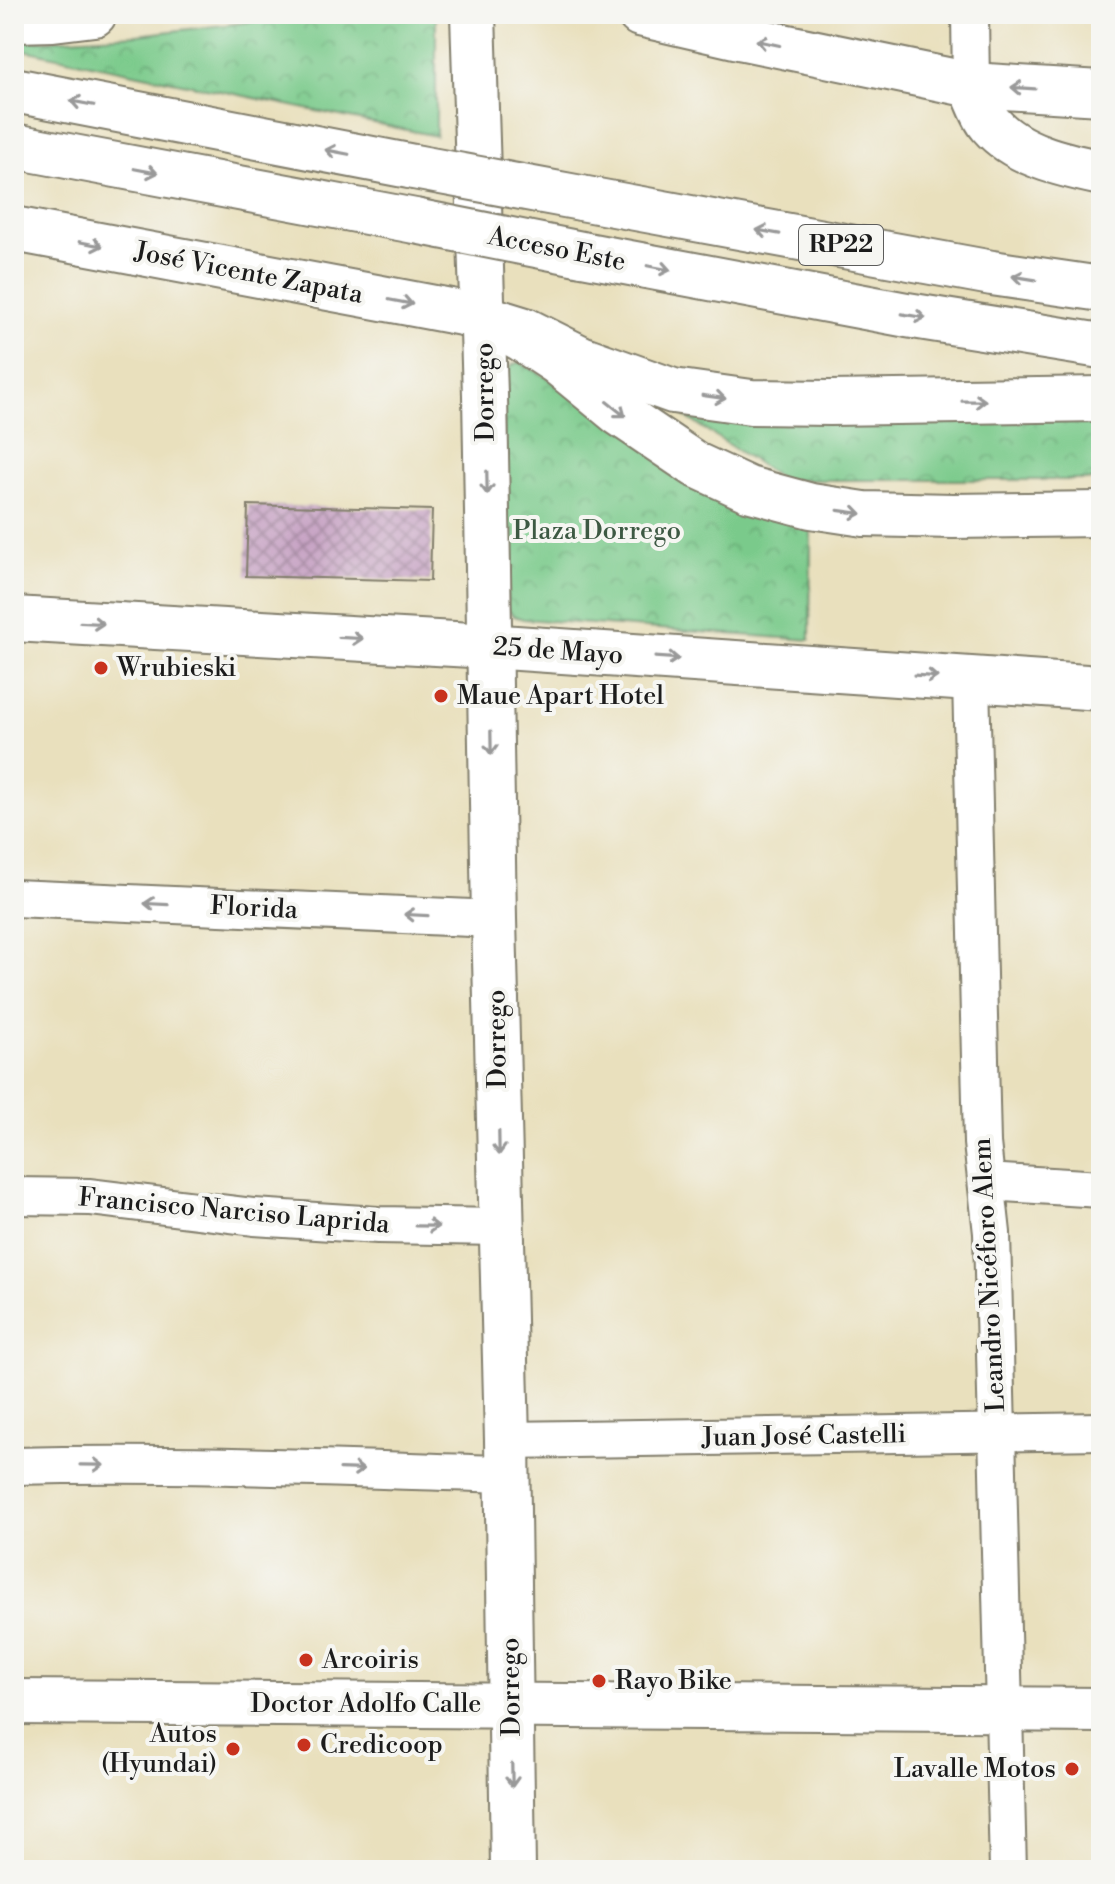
<svg xmlns="http://www.w3.org/2000/svg" width="1115" height="1884" font-family="'Libre Bodoni',serif">
  <style>
    .park { fill: url(#park-crowns); stroke: #4b7354; stroke-width: 2 }
    .building { fill: url(#building-cross-hatch) }
    .lines { fill: none; stroke-linecap: round; stroke-linejoin: round }
    .minor-casing { stroke: #827e6c; stroke-width: 40 }
    .tertiary-casing { stroke: #827e6c; stroke-width: 48 }
    .secondary-casing { stroke: #827e6c; stroke-width: 48 }
    .motorway-casing { stroke: #827e6c; stroke-width: 48 }
    .minor { stroke: #fff; stroke-width: 36 }
    .tertiary { stroke: #fff; stroke-width: 44 }
    .secondary { stroke: #fff; stroke-width: 44 }
    .motorway { stroke: #fff; stroke-width: 44 }
    .motorway-bridge-casing { stroke: #827e6c; stroke-width: 48; stroke-linecap: butt }
    .motorway-bridge { stroke: #fff; stroke-width: 44 }
    .oneway { stroke: #999 }
    .poi-dot { fill: #c8321e; stroke: #f6f6f2; stroke-width: 3 }
    .labels { text-anchor: middle; dominant-baseline: central; stroke-width: 8; stroke-linejoin: round; paint-order: stroke }
    .shield { fill: #f6f6f2; stroke: #5d5d5c; stroke-width: 2 }
    .shield-label { font-size: 24px; font-weight: bold; fill: #1c1c1c }
    .street-label { font-size: 26px; fill: #1c1c1c; stroke: #f6f6f2 }
    .park-label { font-size: 26px; fill: #3d5943; stroke: #f6f6f2 }
    .poi-label { font-size: 26px; fill: #1c1c1c; stroke: #f6f6f2; text-anchor: start }
  </style>
  <defs>
    <pattern id="park-crowns" width="20" height="18" patternUnits="userSpaceOnUse" patternTransform="scale(2)"><rect width="20" height="18" fill="#7aca8b"/><path d="M2 6a3 3 0 1 1 6 0M12 15a3 3 0 1 1 6 0" fill="none" stroke="#69ad77"/></pattern>
    <pattern id="building-cross-hatch" width="8" height="8" patternUnits="userSpaceOnUse" patternTransform="scale(2)"><rect width="8" height="8" fill="#c7a3c4"/><path d="M0 0l8 8M0 8l8-8" fill="none" stroke="#a1849e"/></pattern>
  </defs>
  <rect width="100%" height="100%" fill="#f6f6f2"/>
  <filter id="ink" filterUnits="userSpaceOnUse"><feTurbulence type="fractalNoise" baseFrequency=".0125" numOctaves="2"/><feDisplacementMap in="SourceGraphic" scale="16" xChannelSelector="R" yChannelSelector="G"/><feConvolveMatrix kernelMatrix="1 2 1 2 8 2 1 2 1" color-interpolation-filters="sRGB"/></filter>
  <filter id="wash" filterUnits="userSpaceOnUse"><feTurbulence type="fractalNoise" baseFrequency=".006" numOctaves="4" result="noise"/><feDisplacementMap in="SourceGraphic" scale="32" xChannelSelector="R" yChannelSelector="G"/><feGaussianBlur stdDeviation="1.8" result="paint"/><feColorMatrix in="noise" values="0 0 0 0 0 0 0 0 0 0 0 0 0 0 0 0 0 1.4 0 .05"/><feComposite in="paint" operator="in"/></filter>
  <g filter="url(#wash)">
    <rect width="100%" height="100%" fill="#e9e0bd"/>
    <g class="park">
      <polygon points="303,14 436,14 436,136 14,48 14,42 137,35 242,23"/>
      <polygon points="519,362 811,524 810,640 523,619 514,616 507,609 503,377 512,365"/>
      <polygon points="1101,416 1101,480 783,480 686,417"/>
    </g>
    <g id="blocks">
      <polygon class="building" points="248,505 432,510 430,581 246,576"/>
    </g>
  </g>
  <g filter="url(#ink)">
    <use href="#blocks" fill-opacity="0" stroke="#827e6c" stroke-width="2"/>
    <g class="lines">
      <defs>
        <g id="minor">
          <polyline points="970,14 971,85"/>
          <polyline points="971,679 982,1143 992,1233 1008,1870"/>
          <polyline points="14,898 494,919"/>
          <polyline points="987,1182 1101,1189"/>
          <polyline points="14,1196 90,1197 254,1217 378,1225 501,1227"/>
          <polyline points="507,1440 1101,1431"/>
          <path d="M 14,1466 C 178,1462 343,1469 507,1474"/>
        </g>
        <g id="tertiary">
          <polyline points="640,14 744,38 971,85 1101,93"/>
          <polyline points="14,20 53,19 94,14"/>
          <polyline points="14,229 483,317 522,339 557,362 619,413 696,465 748,489 811,506 864,514 953,516 1101,514"/>
          <polyline points="14,619 489,646 1101,688"/>
        </g>
        <g id="secondary">
          <polyline points="473,14 485,395 494,919 507,1440 513,1870"/>
          <polyline points="14,1702 1101,1710"/>
        </g>
        <g id="motorway">
          <path d="M 971,85 C 977,97 982,115 991,125 C 1017,155 1064,165 1101,173"/>
          <polyline points="14,90 414,167"/>
          <polyline points="14,146 415,221"/>
          <polyline points="581,198 992,273 1101,289"/>
          <polyline points="582,254 907,315 1101,346"/>
          <polyline points="483,317 525,330 581,358 673,391 751,402 830,403 1101,399"/>
        </g>
      </defs>
      <use href="#minor" class="minor-casing"/>
      <use href="#tertiary" class="tertiary-casing"/>
      <use href="#secondary" class="secondary-casing"/>
      <use href="#motorway" class="motorway-casing"/>
      <use href="#minor" class="minor"/>
      <use href="#tertiary" class="tertiary"/>
      <use href="#secondary" class="secondary"/>
      <use href="#motorway" class="motorway"/>
      <defs>
        <g id="motorway-bridge">
          <polyline points="414,167 581,198"/>
          <polyline points="415,221 582,254"/>
        </g>
      </defs>
      <use href="#motorway-bridge" class="motorway-bridge-casing"/>
      <use href="#motorway-bridge" class="motorway-bridge"/>
    </g>
    <defs><path id="oneway-shaft" d="M-6 0H5M1.5-3L5.5 0L1.5 3" fill="none" stroke-width="1.6" stroke-linecap="round" stroke-linejoin="round" transform="scale(2)"/></defs>
    <g class="oneway">
      <use href="#oneway-shaft" transform="translate(768 43) rotate(-168)"/>
      <use href="#oneway-shaft" transform="translate(1023 88) rotate(-176)"/>
      <use href="#oneway-shaft" transform="translate(82 103) rotate(-169)"/>
      <use href="#oneway-shaft" transform="translate(337 152) rotate(-169)"/>
      <use href="#oneway-shaft" transform="translate(146 171) rotate(11)"/>
      <use href="#oneway-shaft" transform="translate(768 232) rotate(-170)"/>
      <use href="#oneway-shaft" transform="translate(91 244) rotate(11)"/>
      <use href="#oneway-shaft" transform="translate(659 268) rotate(11)"/>
      <use href="#oneway-shaft" transform="translate(1024 278) rotate(-171)"/>
      <use href="#oneway-shaft" transform="translate(401 302) rotate(11)"/>
      <use href="#oneway-shaft" transform="translate(914 316) rotate(10)"/>
      <use href="#oneway-shaft" transform="translate(714 397) rotate(8)"/>
      <use href="#oneway-shaft" transform="translate(974 401) rotate(-1)"/>
      <use href="#oneway-shaft" transform="translate(616 409) rotate(38)"/>
      <use href="#oneway-shaft" transform="translate(487 483) rotate(89)"/>
      <use href="#oneway-shaft" transform="translate(850 512) rotate(8)"/>
      <use href="#oneway-shaft" transform="translate(92 623) rotate(3)"/>
      <use href="#oneway-shaft" transform="translate(351 638) rotate(3)"/>
      <use href="#oneway-shaft" transform="translate(667 658) rotate(4)"/>
      <use href="#oneway-shaft" transform="translate(926 676) rotate(4)"/>
      <use href="#oneway-shaft" transform="translate(491 743) rotate(89)"/>
      <use href="#oneway-shaft" transform="translate(156 904) rotate(-177)"/>
      <use href="#oneway-shaft" transform="translate(416 915) rotate(-177)"/>
      <use href="#oneway-shaft" transform="translate(499 1143) rotate(89)"/>
      <use href="#oneway-shaft" transform="translate(427 1226) rotate(1)"/>
      <use href="#oneway-shaft" transform="translate(92 1465) rotate(1)"/>
      <use href="#oneway-shaft" transform="translate(352 1469) rotate(2)"/>
      <use href="#oneway-shaft" transform="translate(512 1775) rotate(89)"/>
    </g>
  </g>
  <g class="poi-dot">
    <circle cx="101" cy="668" r="8"/>
    <circle cx="441" cy="696" r="8"/>
    <circle cx="306" cy="1660" r="8"/>
    <circle cx="599" cy="1681" r="8"/>
    <circle cx="304" cy="1745" r="8"/>
    <circle cx="233" cy="1749" r="8"/>
    <circle cx="1072" cy="1769" r="8"/>
  </g>
  <g class="labels">
    <rect class="shield" x="799" y="225" width="84" height="40" rx="6"/>
    <g class="shield-label">
      <text x="841" y="245">RP22</text>
    </g>
    <g class="street-label">
      <text transform="translate(557 249) rotate(11)">Acceso Este</text>
      <text transform="translate(249 273) rotate(11)">José Vicente Zapata</text>
      <text transform="translate(485 392) rotate(-91)">Dorrego</text>
      <text transform="translate(558 651) rotate(4)">25 de Mayo</text>
      <text transform="translate(254 908) rotate(3)">Florida</text>
      <text transform="translate(497 1039) rotate(-91)">Dorrego</text>
      <text transform="translate(234 1211) rotate(5)">Francisco Narciso Laprida</text>
      <text transform="translate(989 1275) rotate(-93)">Leandro Nicéforo Alem</text>
      <text transform="translate(804 1436) rotate(-1)">Juan José Castelli</text>
      <text transform="translate(511 1687) rotate(-91)">Dorrego</text>
      <text x="366" y="1704">Doctor Adolfo Calle</text>
    </g>
    <g class="park-label">
      <text x="597" y="531">Plaza Dorrego</text>
    </g>
    <g class="poi-label">
      <text x="117" y="668">Wrubieski</text>
      <text x="457" y="696">Maue Apart Hotel</text>
      <text x="322" y="1660">Arcoiris</text>
      <text x="615" y="1681">Rayo Bike</text>
      <text x="217" y="1734" text-anchor="end">Autos<tspan x="217" dy="30">(Hyundai)</tspan></text>
      <text x="320" y="1745">Credicoop</text>
      <text x="1056" y="1769" text-anchor="end">Lavalle Motos</text>
    </g>
  </g>
  <rect width="1115" height="1884" fill="none" stroke="#f6f6f2" stroke-width="48"/>
</svg>
